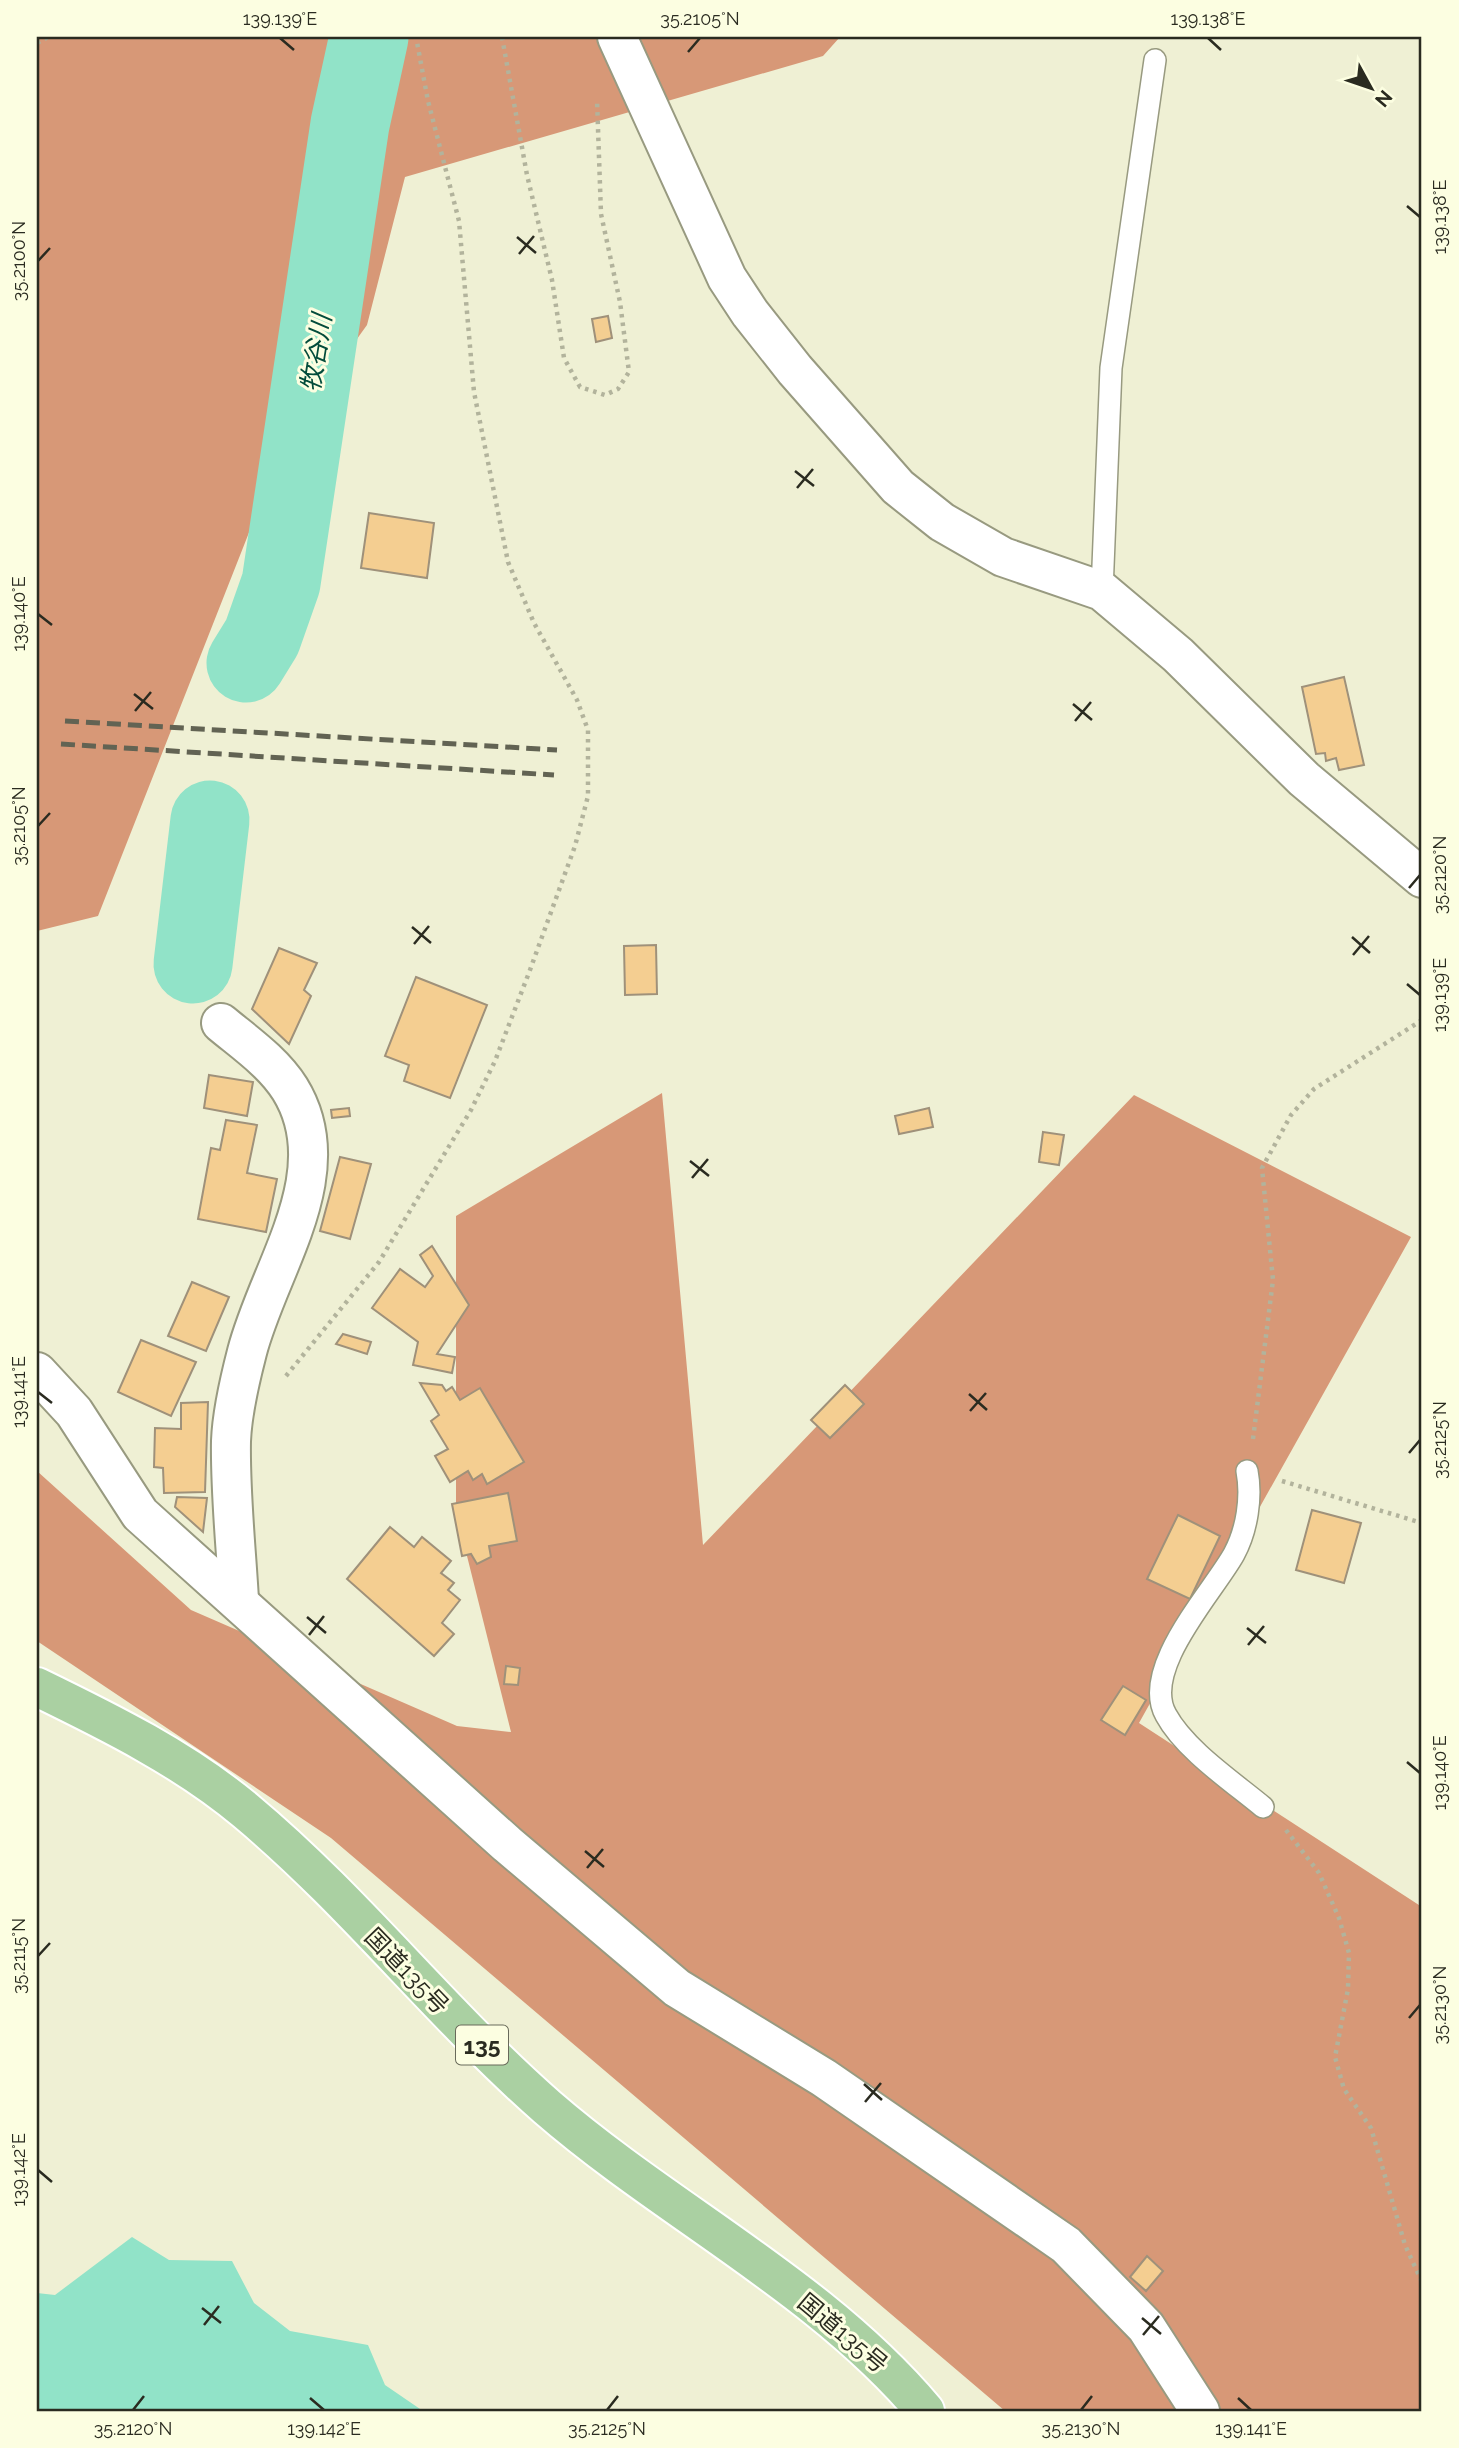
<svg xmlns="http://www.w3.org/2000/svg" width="1459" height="2448" font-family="Raleway,'Noto Sans JP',sans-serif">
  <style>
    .forest { fill: #d79877 }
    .water { fill: #91e3c8 }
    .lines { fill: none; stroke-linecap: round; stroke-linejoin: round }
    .river { stroke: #91e3c8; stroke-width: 79 }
    .building { fill: #f4ce91; stroke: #9f917a; stroke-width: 2 }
    .service-casing { stroke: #989a80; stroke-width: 24 }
    .minor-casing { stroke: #989a80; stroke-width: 42 }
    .trunk-casing { stroke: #fff; stroke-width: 42 }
    .path { stroke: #b2b39c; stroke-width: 4.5; stroke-dasharray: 3.5 5; stroke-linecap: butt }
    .service { stroke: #fff; stroke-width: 21 }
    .minor { stroke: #fff; stroke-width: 38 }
    .trunk { stroke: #aad0a2; stroke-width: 38 }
    .rail { stroke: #626353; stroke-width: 5; stroke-dasharray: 14 7; stroke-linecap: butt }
    .ticks { fill: none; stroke: #2a2b20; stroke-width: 2.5 }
    .labels { text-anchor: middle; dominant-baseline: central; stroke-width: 6; stroke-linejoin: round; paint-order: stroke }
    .shield { fill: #fcfee1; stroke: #696a5a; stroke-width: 2 }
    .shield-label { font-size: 23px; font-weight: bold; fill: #2a2b20 }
    .street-label { font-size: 24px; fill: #2a2b20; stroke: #fcfee1 }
    .water-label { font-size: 26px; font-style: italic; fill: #034c3b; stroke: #fcfee1 }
    .neatline { fill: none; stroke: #2a2b20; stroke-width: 2.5 }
    .ticks-label { font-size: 18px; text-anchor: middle; fill: #2a2b20 }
  </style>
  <rect width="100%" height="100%" fill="#eff0d4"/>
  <g class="forest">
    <polygon points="37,37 840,37 823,56 405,177 367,325 287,436 98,916 37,931"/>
    <polygon points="662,1093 703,1545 1134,1095 1411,1237 1139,1723 1422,1907 1422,2411 1005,2411 331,1838 37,1641 37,1471 191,1610 457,1726 511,1732 456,1512 456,1216"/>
  </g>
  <polygon class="water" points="132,2237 169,2260 232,2261 254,2303 290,2331 368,2345 385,2385 423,2411 37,2411 37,2293 55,2295"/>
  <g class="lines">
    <g class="river">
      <polyline points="246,663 262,637 281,583 350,124 369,37"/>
      <polyline points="193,964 210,820"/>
    </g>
  </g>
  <g class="building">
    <polygon points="608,316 612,338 596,342 592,319"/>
    <polygon points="369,513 434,523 427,578 361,568"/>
    <polygon points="1344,677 1364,765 1339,770 1336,758 1326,761 1325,753 1316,754 1302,687"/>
    <polygon points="656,945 657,994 625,995 624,946"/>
    <polygon points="279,948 317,963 304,990 311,996 289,1044 252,1009"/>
    <polygon points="416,977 487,1005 450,1098 404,1081 409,1065 385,1056"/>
    <polygon points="209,1075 253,1082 247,1116 204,1108"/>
    <polygon points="349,1108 350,1116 332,1118 331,1110"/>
    <polygon points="929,1108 933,1127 899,1134 895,1116"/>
    <polygon points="226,1120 257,1125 247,1173 277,1179 266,1232 198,1219 211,1148 220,1150"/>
    <polygon points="1043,1132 1064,1135 1059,1165 1039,1162"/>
    <polygon points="340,1157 371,1164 350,1239 320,1231"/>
    <polygon points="432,1246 469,1305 437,1354 455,1357 452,1373 413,1365 418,1342 372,1308 400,1269 425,1287 433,1276 420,1255"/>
    <polygon points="192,1282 229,1297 206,1351 168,1336"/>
    <polygon points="343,1334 371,1342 367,1354 336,1344"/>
    <polygon points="141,1340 196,1362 171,1416 118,1392"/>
    <polygon points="420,1383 442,1385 446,1391 452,1387 460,1400 480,1388 524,1462 487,1484 482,1474 473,1480 468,1471 450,1482 435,1456 448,1449 431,1421 439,1415"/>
    <polygon points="845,1385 864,1404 830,1438 811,1420"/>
    <polygon points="208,1402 205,1492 164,1493 163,1468 154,1467 155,1428 181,1429 181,1403"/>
    <polygon points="508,1493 517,1541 489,1546 491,1557 477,1564 471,1554 462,1556 452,1504"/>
    <polygon points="177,1497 207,1498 203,1532 175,1507"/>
    <polygon points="1312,1510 1361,1523 1344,1583 1296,1570"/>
    <polygon points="1178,1515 1220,1536 1190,1599 1147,1579"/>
    <polygon points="390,1527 414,1547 422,1537 451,1561 441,1573 454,1583 448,1590 460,1600 442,1623 454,1634 434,1656 347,1579"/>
    <polygon points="506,1666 520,1668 518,1685 504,1684"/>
    <polygon points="1123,1686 1146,1700 1125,1735 1101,1720"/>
    <polygon points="1147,2256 1163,2271 1146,2291 1130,2277"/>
  </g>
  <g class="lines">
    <defs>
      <g id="service">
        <polyline points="1102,591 1111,368 1155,60"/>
        <path d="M 1247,1471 C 1252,1497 1247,1530 1234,1554 C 1213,1592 1140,1669 1166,1715 C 1185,1750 1233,1782 1263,1807"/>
      </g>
      <g id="minor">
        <polyline points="617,37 727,278 750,313 795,370 898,487 942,522 1003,557 1102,591 1178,655 1304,779 1422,878"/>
        <path d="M 221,1023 C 245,1043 273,1062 290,1089 C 342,1173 268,1269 247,1352 C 240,1379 232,1413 231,1441 C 230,1493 236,1547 239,1600"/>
        <polyline points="37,1372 74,1412 140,1514 507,1844 677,1988 824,2078 1066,2245 1146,2327 1200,2411"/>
      </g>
      <path id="trunk" d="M 37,1687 C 109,1722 184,1759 246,1811 C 354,1901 441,2014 547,2107 C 668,2212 821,2287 925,2411"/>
    </defs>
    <use href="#service" class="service-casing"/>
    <use href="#minor" class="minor-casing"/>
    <use href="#trunk" class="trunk-casing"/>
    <g class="path">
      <polyline points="502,37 527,175 552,280 564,358 580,387 605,395 618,389 629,372 620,302 601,214 597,100"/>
      <polyline points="37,43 48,37"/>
      <polyline points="286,1376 379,1262 471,1110 495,1061 530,970 575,846 588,796 588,730 577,700 534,623 508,562 474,392 459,221 428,101 416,37"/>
      <polyline points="1253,1439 1273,1280 1262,1168 1291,1115 1314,1089 1422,1020"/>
      <polyline points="1282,1481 1422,1523"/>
      <polyline points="1286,1830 1319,1873 1339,1918 1349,1953 1348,1989 1335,2057 1344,2089 1371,2128 1405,2245 1422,2282"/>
    </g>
    <use href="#service" class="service"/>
    <use href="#minor" class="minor"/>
    <use href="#trunk" class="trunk"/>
    <g class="rail">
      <polyline points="65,721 557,750"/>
      <polyline points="61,744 554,775"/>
    </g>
  </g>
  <path class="ticks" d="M 280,38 L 294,50M 1208,38 L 1221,50M 688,52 L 700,38M 1407,206 L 1420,217M 517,237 L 536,253M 519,254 L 534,236M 38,261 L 50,248M 795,471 L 814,486M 797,488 L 813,469M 38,614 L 52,625M 134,694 L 153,709M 1073,704 L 1092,720M 135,711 L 151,692M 1075,721 L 1091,702M 38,826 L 50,813M 1409,888 L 1420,875M 412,927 L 431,943M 1352,937 L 1370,953M 414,944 L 429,926M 1353,955 L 1369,936M 1407,984 L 1420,995M 690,1161 L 709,1176M 692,1178 L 708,1159M 38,1392 L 52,1403M 969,1394 L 987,1410M 970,1411 L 986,1393M 1409,1453 L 1420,1440M 307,1617 L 326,1633M 1247,1628 L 1266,1643M 309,1635 L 324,1616M 1248,1645 L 1264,1626M 1407,1762 L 1420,1773M 585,1851 L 604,1867M 587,1868 L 603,1849M 38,1956 L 50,1943M 1409,2018 L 1420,2005M 864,2084 L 882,2100M 865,2102 L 881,2083M 38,2170 L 52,2182M 202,2308 L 221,2323M 1142,2318 L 1161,2334M 204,2325 L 219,2306M 1143,2335 L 1159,2316M 310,2398 L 324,2410M 1238,2398 L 1251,2410M 133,2410 L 144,2396M 607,2410 L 618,2396M 1081,2410 L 1092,2396"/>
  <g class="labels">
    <rect class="shield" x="456" y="2025.5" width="52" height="39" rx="5"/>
    <g class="shield-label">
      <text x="482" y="2045">135</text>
    </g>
    <g class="street-label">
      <text transform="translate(407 1971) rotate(46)">国道135号</text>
      <text transform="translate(843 2333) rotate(40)">国道135号</text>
    </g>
    <g class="water-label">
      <text transform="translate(316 353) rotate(-81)">牧谷川</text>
    </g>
  </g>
  <rect width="1459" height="2448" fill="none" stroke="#fcfee1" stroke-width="77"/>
  <g transform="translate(1371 88) rotate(130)" stroke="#fcfee1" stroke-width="5" paint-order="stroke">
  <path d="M0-5L12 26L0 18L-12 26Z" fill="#2a2b20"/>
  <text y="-10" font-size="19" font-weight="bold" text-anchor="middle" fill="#2a2b20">N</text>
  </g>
  <rect x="38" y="38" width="1382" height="2372" class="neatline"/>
  <g class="ticks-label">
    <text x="280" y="25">139.139°E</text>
    <text x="700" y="25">35.2105°N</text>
    <text x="1208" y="25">139.138°E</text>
    <text transform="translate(1440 217) rotate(-90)" y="6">139.138°E</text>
    <text transform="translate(19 261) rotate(-90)" y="6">35.2100°N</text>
    <text transform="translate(19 614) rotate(-90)" y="6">139.140°E</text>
    <text transform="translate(19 826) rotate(-90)" y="6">35.2105°N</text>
    <text transform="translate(1440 875) rotate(-90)" y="6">35.2120°N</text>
    <text transform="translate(1440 995) rotate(-90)" y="6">139.139°E</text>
    <text transform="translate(19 1392) rotate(-90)" y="6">139.141°E</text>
    <text transform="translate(1440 1440) rotate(-90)" y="6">35.2125°N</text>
    <text transform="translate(1440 1773) rotate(-90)" y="6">139.140°E</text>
    <text transform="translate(19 1956) rotate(-90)" y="6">35.2115°N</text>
    <text transform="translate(1440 2005) rotate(-90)" y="6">35.2130°N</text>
    <text transform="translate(19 2170) rotate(-90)" y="6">139.142°E</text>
    <text x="133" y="2435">35.2120°N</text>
    <text x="324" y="2435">139.142°E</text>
    <text x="607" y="2435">35.2125°N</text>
    <text x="1081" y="2435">35.2130°N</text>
    <text x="1251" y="2435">139.141°E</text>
  </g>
</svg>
